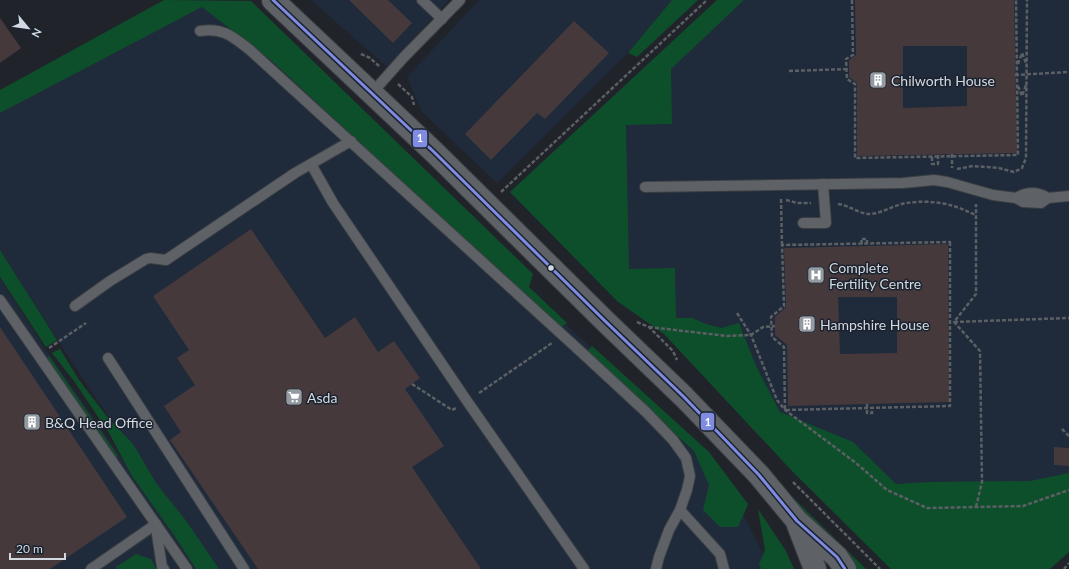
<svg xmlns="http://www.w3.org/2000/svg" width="1069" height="569" font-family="Lato,sans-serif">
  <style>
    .built { fill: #1f2a3a }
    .green { fill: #0e4f2b }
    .building { fill: #45393c; fill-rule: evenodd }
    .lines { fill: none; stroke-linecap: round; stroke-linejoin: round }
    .lane-casing { stroke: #3b3f43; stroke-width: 12 }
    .secondary-casing { stroke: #3b3f43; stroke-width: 24 }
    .path { stroke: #5c6064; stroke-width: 2.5; stroke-dasharray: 4 2; stroke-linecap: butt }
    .lane { stroke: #5e6166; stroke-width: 10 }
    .secondary { stroke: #5e6166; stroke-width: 22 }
    .bus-1-casing { stroke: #1b232f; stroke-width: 6 }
    .bus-1 { stroke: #7f8ce1; stroke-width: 3 }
    .bus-dot { fill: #d3d9e1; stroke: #1b232f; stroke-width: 1.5 }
    .labels { text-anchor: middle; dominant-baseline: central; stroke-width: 3; stroke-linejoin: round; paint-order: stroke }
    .poi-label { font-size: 14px; fill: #d3d9e1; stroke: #1b232f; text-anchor: start }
    .line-badge { stroke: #1b232f; stroke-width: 1.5 }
    .badge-label { font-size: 11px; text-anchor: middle; font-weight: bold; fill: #fff }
  </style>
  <rect width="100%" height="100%" fill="#20242a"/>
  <g class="built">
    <polygon points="207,0 379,151 597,353 715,460 771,569 211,569 73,364 0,250 0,101"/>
    <polygon points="311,0 449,0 387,67"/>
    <polygon points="479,0 672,0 628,53 497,183 422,112 407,77"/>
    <polygon points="717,0 1069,0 1069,552 1050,569 891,569 793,472 664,334 617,301 510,192"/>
    <polygon points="0,278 46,350 199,569 0,569"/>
  </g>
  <g class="green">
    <polygon points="164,0 251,1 533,274 529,287 567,323 560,328 272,61 202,7 0,113 0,90"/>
    <polygon points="672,0 698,0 637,57 628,53"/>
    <polygon points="717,0 744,0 671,69 672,124 626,125 629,269 675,268 676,318 692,318 706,324 721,328 739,323 756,366 780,412 853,442 896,484 928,482 1030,481 1069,473 1069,552 1050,569 891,569 793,472 664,334 617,301 510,192"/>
    <polygon points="0,250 57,340 46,347 0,277"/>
    <polygon points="592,346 709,452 748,504 738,527 720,527 703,510 709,485 694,451 642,404 587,352"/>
    <polygon points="60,349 79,380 108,418 133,444 156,483 187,522 219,569 196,569 174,535 132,476 109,433 74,381 52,353"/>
    <polygon points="49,356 118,456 116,459 47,358"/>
    <polygon points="775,480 866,569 849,569"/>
    <polygon points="758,509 786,551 794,569 761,569 759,564 765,550"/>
    <polygon points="136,554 151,559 156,569 117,569 116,567"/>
  </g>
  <g class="building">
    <polygon points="349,0 388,0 412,23 393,43"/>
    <path d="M 855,0 L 1014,0 L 1017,153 L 857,156 L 857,83 L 849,77 L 849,60 L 856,55 ZM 903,46 L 967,46 L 967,106 L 903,108 Z"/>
    <polygon points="0,18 21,48 0,63"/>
    <polygon points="574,21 609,53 545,119 537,113 491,160 465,134"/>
    <polygon points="251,229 325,338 355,317 378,352 394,341 420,378 405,389 444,446 412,467 481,569 258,569 170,440 181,432 164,406 195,385 177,358 189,350 153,296"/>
    <path d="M 948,244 L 949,402 L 788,406 L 787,345 L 775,335 L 775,317 L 786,307 L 784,248 ZM 838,297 L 897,297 L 897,353 L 840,354 Z"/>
    <polygon points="0,327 127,517 50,569 0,569"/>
    <polygon points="1054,447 1069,448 1069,466 1054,465"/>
  </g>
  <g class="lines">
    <defs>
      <g id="lane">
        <polyline points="422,0 442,19"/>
        <path d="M 200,31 C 223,27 233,37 250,50 L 580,351 L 646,412 L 673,440 L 686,458 L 690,476 L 687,490 L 680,510 L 669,530 L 659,557 L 656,569"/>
        <polyline points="371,94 404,57 460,0"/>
        <polyline points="311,164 333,203 467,401 584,569"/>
        <polyline points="645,187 903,183 934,180 947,182 993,195 1016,198 1023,202 1041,203 1048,198 1069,196"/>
        <path d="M 1016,198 C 1026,192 1037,191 1048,198"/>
        <polyline points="803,223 826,223 823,184"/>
        <polyline points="0,300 187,569"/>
        <polyline points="75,306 110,281 146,259 150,258 166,260 295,173 351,141"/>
        <polyline points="108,358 244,569"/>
        <polyline points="680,510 720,554 724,569"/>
        <polyline points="156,528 162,567 164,569"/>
        <polyline points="91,569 156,524"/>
      </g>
      <g id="secondary">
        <polyline points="273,0 434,152 605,321 684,397 759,475 797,521 837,557 845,569"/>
        <polyline points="798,525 815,569"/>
      </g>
    </defs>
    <use href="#lane" class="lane-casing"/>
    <use href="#secondary" class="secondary-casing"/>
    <g class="path">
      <polyline points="852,0 853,55 846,59 847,79 855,84 855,158 1018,155 1016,0"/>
      <polyline points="361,54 370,58 379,66"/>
      <polyline points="1018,64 1022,53 1026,63"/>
      <polyline points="789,71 849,69"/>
      <polyline points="1015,75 1069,72"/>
      <polyline points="398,84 412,97 414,105"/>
      <polyline points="1018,86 1022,96 1026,85"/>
      <polyline points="952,154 952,168"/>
      <polyline points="932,157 932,164 938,164 938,155"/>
      <polyline points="957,169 973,166 999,168 1014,172 1022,168 1026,158 1027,0"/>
      <polyline points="501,192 707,0"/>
      <polyline points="781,199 782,245"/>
      <polyline points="786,200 797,203 811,203"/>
      <path d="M 838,204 C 849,205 859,214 870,214 C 883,213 894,205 906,203 C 920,201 939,201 953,206 C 961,208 968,212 976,215"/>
      <polygon points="950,242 950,406 785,410 784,347 772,337 771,317 784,306 782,245"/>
      <polyline points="862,244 861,239 867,239 867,246"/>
      <polyline points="737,313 751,335 777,400 785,410 856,463 887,490 927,508 1023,506 1069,490"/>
      <polyline points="637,322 649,327 673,351 677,360"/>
      <polyline points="954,322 1069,318"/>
      <polyline points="649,327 727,336 751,335 763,327 775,326"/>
      <polyline points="49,348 86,323"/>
      <polyline points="412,384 452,410 456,408"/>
      <polyline points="479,393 552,343"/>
      <polyline points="867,404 867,413 872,413 872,408"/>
      <polyline points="1062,429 1069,436"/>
      <polyline points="793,482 880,569"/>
      <polyline points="976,507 982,482 980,351 954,322 976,294 976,204"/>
      <polyline points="1064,569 1069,563"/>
    </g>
    <use href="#lane" class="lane"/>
    <use href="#secondary" class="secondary"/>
    <defs>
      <polyline id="bus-1" points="273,0 434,152 605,321 684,397 759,475 797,521 837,557 845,569"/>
    </defs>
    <use href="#bus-1" class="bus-1-casing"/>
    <use href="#bus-1" class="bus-1"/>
  </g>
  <defs>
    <symbol id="building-square" viewBox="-11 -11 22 22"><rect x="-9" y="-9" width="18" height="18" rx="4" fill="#949aa1" stroke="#1b232f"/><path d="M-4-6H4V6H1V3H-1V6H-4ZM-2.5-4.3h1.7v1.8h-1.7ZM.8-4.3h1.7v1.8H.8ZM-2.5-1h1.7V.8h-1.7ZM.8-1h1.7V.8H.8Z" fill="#fff"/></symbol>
    <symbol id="hospital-square" viewBox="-11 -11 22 22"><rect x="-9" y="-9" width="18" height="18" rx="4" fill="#949aa1" stroke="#1b232f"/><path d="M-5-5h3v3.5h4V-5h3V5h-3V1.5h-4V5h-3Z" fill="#fff"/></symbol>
    <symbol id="supermarket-square" viewBox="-11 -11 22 22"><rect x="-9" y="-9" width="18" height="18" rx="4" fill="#949aa1" stroke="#1b232f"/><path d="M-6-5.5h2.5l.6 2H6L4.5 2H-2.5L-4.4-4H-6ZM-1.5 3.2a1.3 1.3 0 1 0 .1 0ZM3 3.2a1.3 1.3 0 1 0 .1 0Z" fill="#fff"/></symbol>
  </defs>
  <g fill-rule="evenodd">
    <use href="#building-square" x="868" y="70" width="20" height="20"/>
    <use href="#hospital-square" x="806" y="265" width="20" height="20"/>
    <use href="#building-square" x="797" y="314" width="20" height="20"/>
    <use href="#supermarket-square" x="284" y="387" width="20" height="20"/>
    <use href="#building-square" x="22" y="412" width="20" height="20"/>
  </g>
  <circle class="bus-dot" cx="551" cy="268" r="3.5"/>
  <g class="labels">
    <g class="poi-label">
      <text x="891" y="80">Chilworth House</text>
      <text x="829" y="267">Complete<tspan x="829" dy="16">Fertility Centre</tspan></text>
      <text x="820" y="324">Hampshire House</text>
      <text x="307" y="397">Asda</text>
      <text x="45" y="422">B&amp;Q Head Office</text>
    </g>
  </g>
  <g class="line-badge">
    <rect x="412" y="129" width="16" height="19" rx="4" fill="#7f8ce1"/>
    <rect x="700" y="412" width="15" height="19" rx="4" fill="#7f8ce1"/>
  </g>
  <g class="badge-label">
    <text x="420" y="142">1</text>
    <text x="708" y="426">1</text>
  </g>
  <g transform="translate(28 28) rotate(119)" stroke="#1b232f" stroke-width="3" paint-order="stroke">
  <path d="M0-3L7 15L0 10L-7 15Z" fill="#d3d9e1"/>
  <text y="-6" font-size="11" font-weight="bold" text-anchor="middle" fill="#d3d9e1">N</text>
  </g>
  <path d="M10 553v6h55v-6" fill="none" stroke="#d3d9e1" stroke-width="2"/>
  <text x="16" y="553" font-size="12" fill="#d3d9e1" stroke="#1b232f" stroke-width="3" paint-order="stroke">20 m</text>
</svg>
